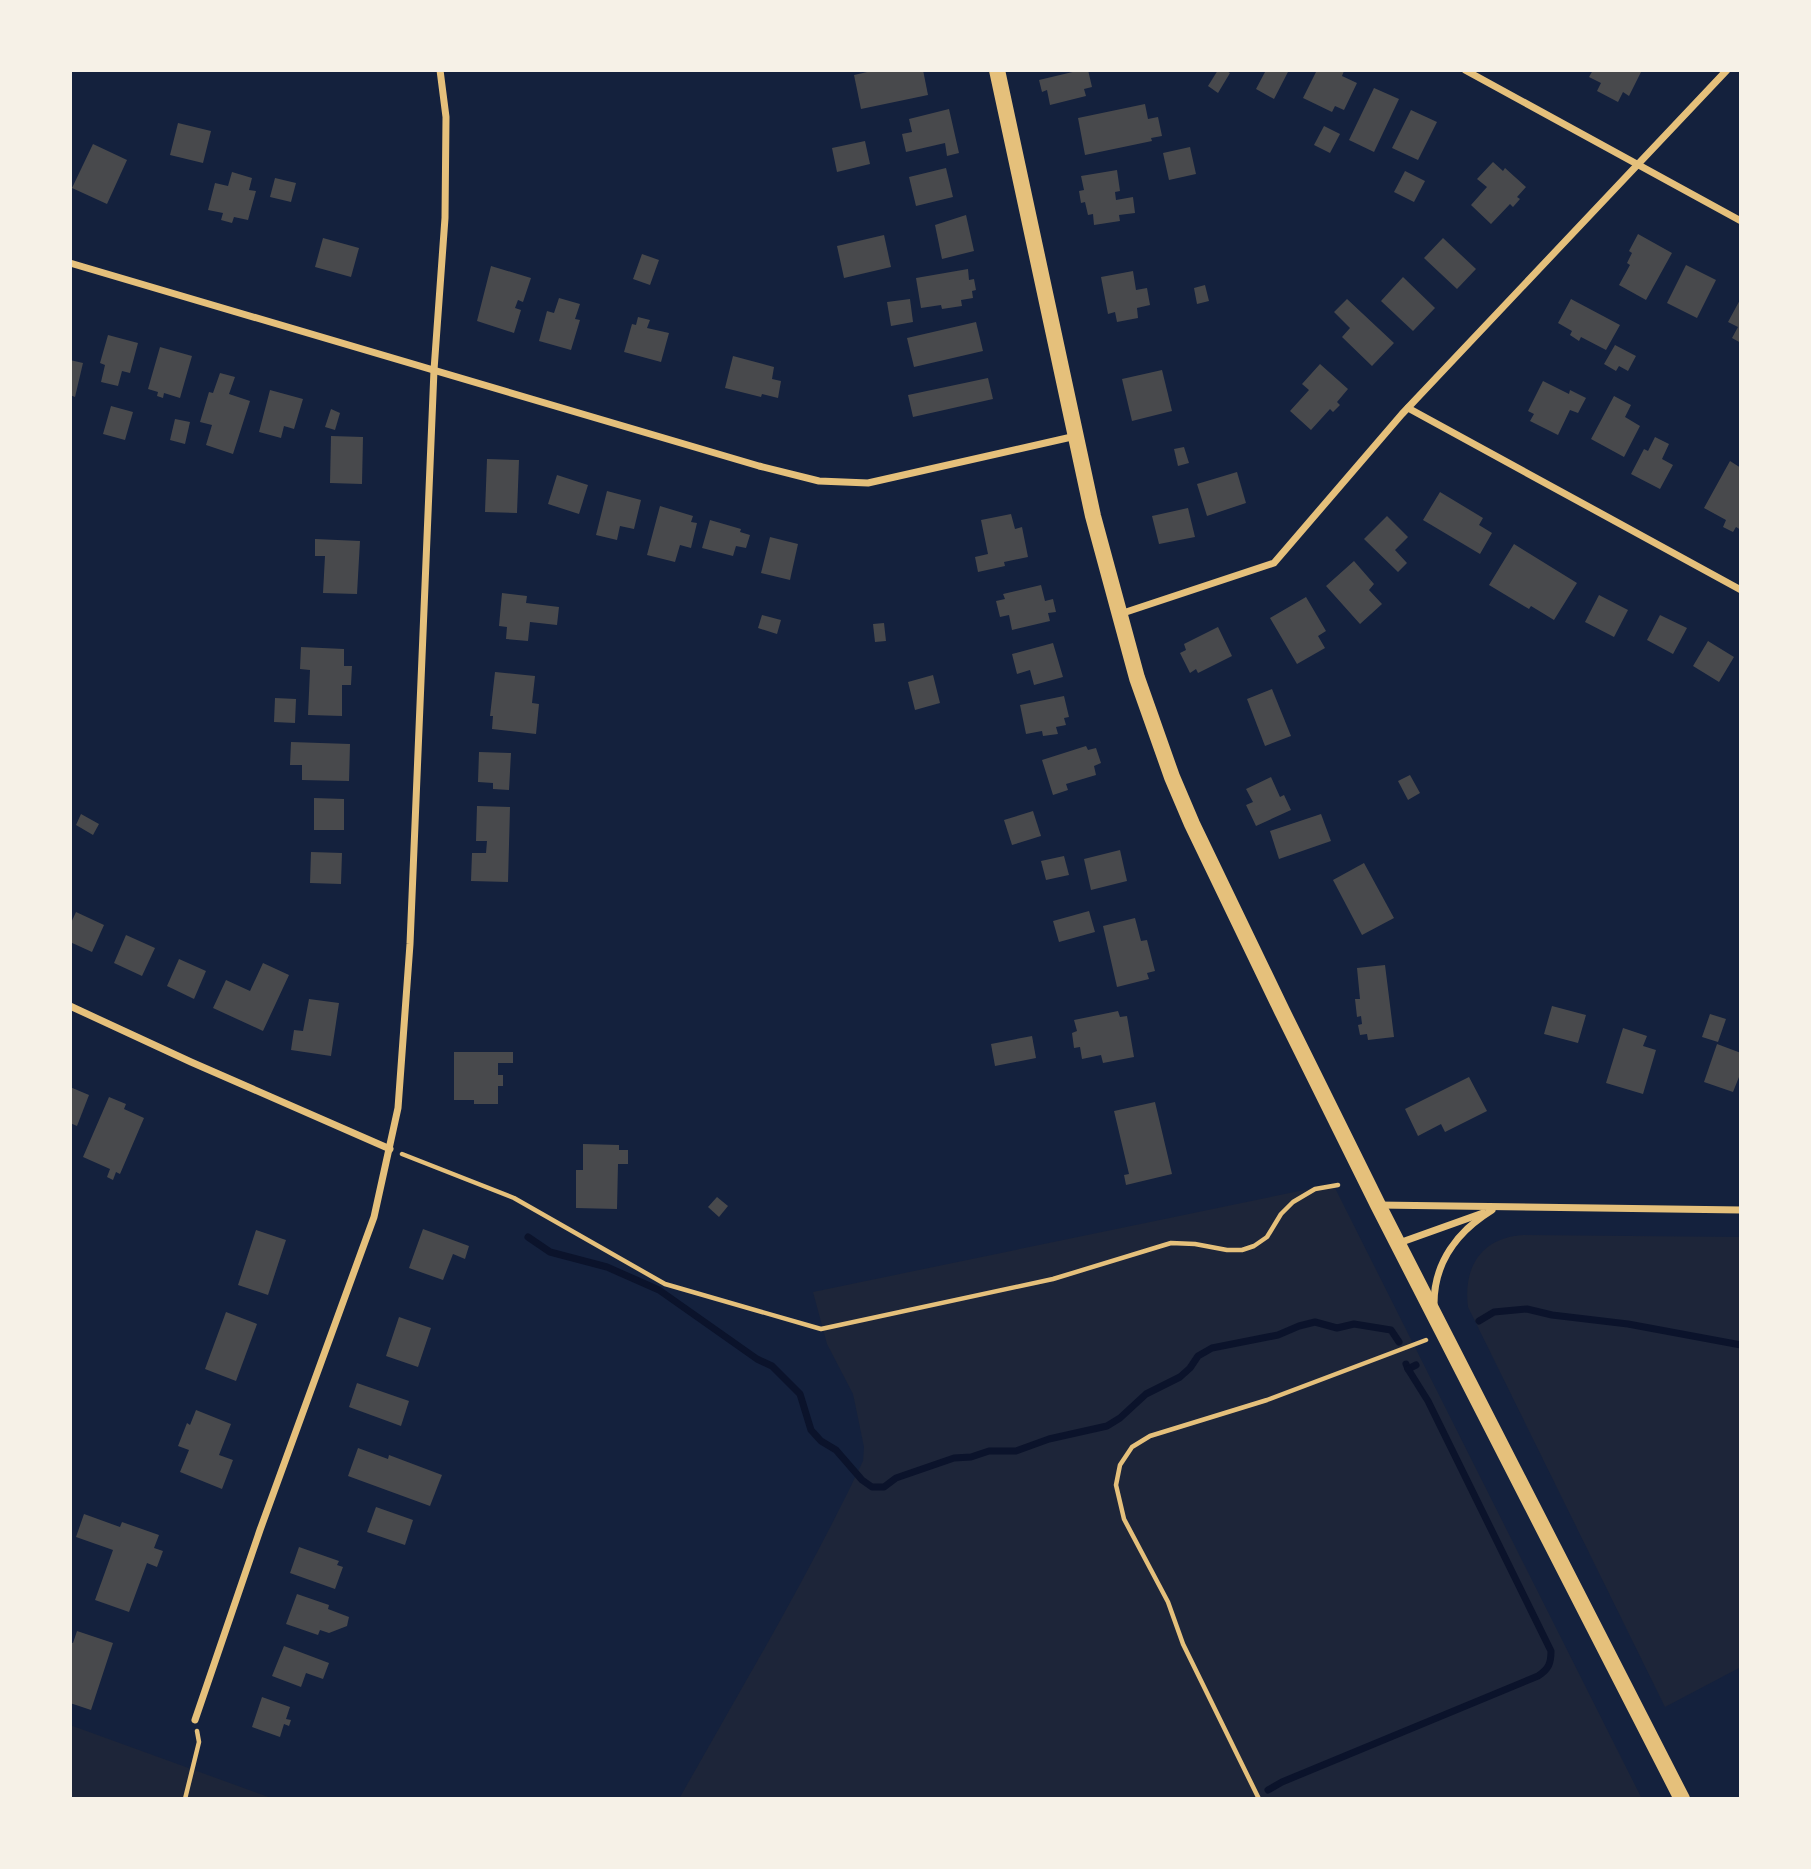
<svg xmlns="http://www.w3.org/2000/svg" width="1811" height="1869" font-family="Ubuntu,sans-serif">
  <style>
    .green { fill: #1d2539 }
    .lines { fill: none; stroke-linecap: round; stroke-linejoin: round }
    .stream { stroke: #0b132b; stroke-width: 7 }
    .building { fill: #48494c }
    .path { stroke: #e5c07b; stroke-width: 4.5 }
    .minor { stroke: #e5c07b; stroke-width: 7 }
    .primary { stroke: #e5c07b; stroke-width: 16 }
  </style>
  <rect width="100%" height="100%" fill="#14213d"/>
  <g class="green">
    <path d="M 1333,1184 L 1642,1799 L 679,1799 C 742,1687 808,1577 863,1461 L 864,1447 L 853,1394 L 827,1344 L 813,1292 Z"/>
    <path d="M 1523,1235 L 1741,1237 L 1741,1667 L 1665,1707 L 1468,1307 C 1463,1267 1481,1238 1523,1235 Z"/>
    <polygon points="70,1725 274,1799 70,1799"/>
  </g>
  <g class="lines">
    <g class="stream">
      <polyline points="528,1237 550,1252 607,1267 659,1290 757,1359 772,1366 800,1394 811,1430 821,1441 836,1450 862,1480 872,1487 884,1487 896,1478 954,1458 971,1457 989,1451 1016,1451 1049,1439 1107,1426 1120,1418 1146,1394 1180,1377 1190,1368 1198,1356 1212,1348 1278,1335 1299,1326 1315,1322 1337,1328 1354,1324 1391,1330 1399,1342"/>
      <polyline points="1479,1321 1494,1312 1527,1309 1552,1315 1628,1324 1741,1345"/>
      <polyline points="1406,1364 1408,1369 1416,1365"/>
      <path d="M 1268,1790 L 1282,1782 L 1538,1676 C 1549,1669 1551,1663 1551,1651 L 1428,1401 L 1408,1369"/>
    </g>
  </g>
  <g class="building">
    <polygon points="876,70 923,70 928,95 861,109 854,75"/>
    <polygon points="1081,70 1088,70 1092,87 1084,89 1086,96 1050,105 1047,90 1042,92 1039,80"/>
    <polygon points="1218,70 1225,70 1230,73 1218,93 1208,86"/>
    <polygon points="1262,70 1289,70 1274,99 1256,89 1265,72"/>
    <polygon points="1317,70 1341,70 1344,71 1342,76 1357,83 1344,110 1335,106 1332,112 1303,98"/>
    <polygon points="1593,70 1638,70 1641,72 1629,96 1623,92 1618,102 1597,91 1601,83 1589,77"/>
    <polygon points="1374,88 1399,99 1374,152 1349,140"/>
    <polygon points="1145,104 1148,119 1158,117 1162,136 1151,138 1152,141 1085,155 1078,118"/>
    <polygon points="949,109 959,153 947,156 945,143 906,152 902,134 912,132 909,119"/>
    <polygon points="1411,110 1437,122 1418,160 1392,148"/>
    <polygon points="178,123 211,131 203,163 170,155"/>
    <polygon points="1324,126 1340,134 1330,153 1314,145"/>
    <polygon points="865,141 870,164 837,172 832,148"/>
    <polygon points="93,144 127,160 107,204 72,188"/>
    <polygon points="1190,147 1196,174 1169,180 1163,153"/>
    <polygon points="1493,162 1503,171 1505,168 1526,187 1517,197 1520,199 1513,207 1510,204 1491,224 1471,205 1487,187 1477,179"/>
    <polygon points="946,168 953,197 916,206 909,177"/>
    <polygon points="1117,170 1120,191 1115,192 1116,200 1133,197 1135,213 1119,215 1120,221 1094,225 1093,214 1088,215 1085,202 1081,203 1079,191 1084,190 1081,176"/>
    <polygon points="1405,171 1425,181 1414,202 1394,192"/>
    <polygon points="232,172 252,178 249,190 256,191 248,220 234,217 232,223 221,220 223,213 208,210 215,183 228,186"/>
    <polygon points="275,178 296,183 291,202 270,197"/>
    <polygon points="966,215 974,251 942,259 935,225"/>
    <polygon points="1638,234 1672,253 1646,300 1619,285 1630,265 1627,263 1632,253 1629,251"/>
    <polygon points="884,235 891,267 844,278 837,246"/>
    <polygon points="323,238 359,248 351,277 315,267"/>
    <polygon points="1443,238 1476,269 1457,289 1424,258"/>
    <polygon points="642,254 659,260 650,285 633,279"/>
    <polygon points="1686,265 1716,280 1697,318 1667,303"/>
    <polygon points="491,266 531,278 523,302 518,300 515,308 521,310 514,333 477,321"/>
    <polygon points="968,269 969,280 974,279 976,290 972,291 973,298 961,300 962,306 942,309 941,305 921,308 916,278"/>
    <polygon points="1133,271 1136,290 1147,288 1150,305 1137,308 1138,318 1117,322 1115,312 1108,314 1101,277"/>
    <polygon points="1403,277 1435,308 1413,331 1381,301"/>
    <polygon points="1205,285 1209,301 1197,304 1194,288"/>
    <polygon points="559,298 580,304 575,319 580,320 571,350 539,341 547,311 554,313"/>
    <polygon points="1741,298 1741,343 1732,338 1738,327 1728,322"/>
    <polygon points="910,299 913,322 891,326 887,302"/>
    <polygon points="1347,299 1394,343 1372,366 1342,337 1350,328 1334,312"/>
    <polygon points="1571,299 1620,325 1606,350 1581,337 1579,341 1570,335 1572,331 1558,323"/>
    <polygon points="638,317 650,320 647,328 669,333 661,362 624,352 632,324 636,325"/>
    <polygon points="976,322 983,351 914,367 907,338"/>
    <polygon points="108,335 138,343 130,373 122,371 118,386 101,382 105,365 100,363"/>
    <polygon points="1615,345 1636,356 1628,371 1619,366 1616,371 1604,364"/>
    <polygon points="160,347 192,356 180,398 164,393 163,398 157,396 158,392 148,389"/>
    <polygon points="733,356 774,367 772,379 781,381 778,398 762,394 761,397 725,388"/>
    <polygon points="70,360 83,363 75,397 70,395"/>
    <polygon points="1320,364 1348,389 1337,402 1340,405 1333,412 1330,409 1311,430 1290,411 1309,390 1302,384"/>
    <polygon points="1162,370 1172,411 1132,421 1122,379"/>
    <polygon points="220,373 235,377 229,394 250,401 233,454 206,445 212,425 200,422 209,392 213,393"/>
    <polygon points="988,378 993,399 913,417 908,395"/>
    <polygon points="1543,381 1569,394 1570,390 1586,398 1578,413 1570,410 1558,435 1530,421 1534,414 1528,411"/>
    <polygon points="270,390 303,399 294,429 284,426 281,438 259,432"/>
    <polygon points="1614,396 1631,405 1625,417 1640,426 1624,457 1591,439"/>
    <polygon points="111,406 133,412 125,440 103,434"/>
    <polygon points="331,409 340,413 335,430 325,427"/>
    <polygon points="175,419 190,422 185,444 170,440"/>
    <polygon points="331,436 363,437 362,484 330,483"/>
    <polygon points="1655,437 1669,444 1662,459 1673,465 1660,489 1631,474 1644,449 1648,451"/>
    <polygon points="1184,447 1189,463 1178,466 1174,449"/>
    <polygon points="487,459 519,460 517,513 485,512"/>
    <polygon points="1730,461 1741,468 1741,530 1736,527 1733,532 1723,527 1726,520 1704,508"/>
    <polygon points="1237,472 1246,503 1207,516 1197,484"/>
    <polygon points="557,475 588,485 579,514 548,504"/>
    <polygon points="607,491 641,500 634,529 620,526 617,540 596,535"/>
    <polygon points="1440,492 1483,518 1479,525 1492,533 1480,554 1423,520"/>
    <polygon points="660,506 693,516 691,522 697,523 691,548 680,545 675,562 647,555"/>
    <polygon points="1188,508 1195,537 1159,544 1152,516"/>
    <polygon points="1011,514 1015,529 1022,527 1028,557 1004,562 1005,566 978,572 975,557 988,554 981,520"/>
    <polygon points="1387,516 1408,537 1395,550 1407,563 1398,572 1364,539"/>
    <polygon points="710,520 741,529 740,532 750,535 746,548 736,546 733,556 702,548"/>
    <polygon points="770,537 798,544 790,580 761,573"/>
    <polygon points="315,539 360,541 357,594 323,593 325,556 315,556"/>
    <polygon points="1514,544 1577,583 1554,620 1531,606 1529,609 1489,585"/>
    <polygon points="1354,561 1374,584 1369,590 1382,604 1360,624 1326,586"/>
    <polygon points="1041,585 1045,601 1053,599 1056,612 1048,613 1050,621 1012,630 1009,615 1000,617 996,601 1005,599 1003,594"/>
    <polygon points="502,593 527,596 526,603 559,607 557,625 530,622 528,641 506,639 507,627 499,626"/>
    <polygon points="1599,595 1628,610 1614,637 1585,622"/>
    <polygon points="1306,597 1326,631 1318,636 1325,648 1297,664 1270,618"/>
    <polygon points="762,615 781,620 777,634 758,628"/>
    <polygon points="1660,615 1687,628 1673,654 1647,640"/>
    <polygon points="884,623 886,641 875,642 873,624"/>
    <polygon points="1218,627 1232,656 1198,673 1196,669 1190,673 1180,653 1186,650 1184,644"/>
    <polygon points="1708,641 1734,657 1719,682 1693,666"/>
    <polygon points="1053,643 1063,677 1034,685 1030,670 1017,674 1012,654"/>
    <polygon points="301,647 344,649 344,666 352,666 351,685 342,685 342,716 308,715 310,670 300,669"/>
    <polygon points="495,672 535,676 532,703 539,704 536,734 492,729 493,716 490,716"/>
    <polygon points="933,675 940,703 915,710 908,682"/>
    <polygon points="1272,689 1291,736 1265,746 1247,699"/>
    <polygon points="1064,696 1069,717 1064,718 1066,725 1056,727 1058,734 1043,736 1042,731 1026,734 1020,705"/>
    <polygon points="275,698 296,699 295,723 274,722"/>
    <polygon points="291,742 350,744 349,781 302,780 302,765 290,765"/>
    <polygon points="1086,746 1088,750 1096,748 1101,763 1094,766 1096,775 1066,784 1068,790 1053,795 1042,760"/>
    <polygon points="479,752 511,753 509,790 493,789 493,783 478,782"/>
    <polygon points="1410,775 1420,793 1408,800 1398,781"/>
    <polygon points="1271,777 1280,797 1284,795 1291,810 1256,826 1246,805 1253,802 1246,789"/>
    <polygon points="314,798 344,799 344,830 314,830"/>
    <polygon points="477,806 510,807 508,882 471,881 472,853 486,853 487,841 476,841"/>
    <polygon points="1033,811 1041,836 1012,845 1004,820"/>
    <polygon points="81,814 99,824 93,835 76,825"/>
    <polygon points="1321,814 1331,841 1279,859 1270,831"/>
    <polygon points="1120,850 1127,881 1091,890 1084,859"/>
    <polygon points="311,852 342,853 341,884 310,883"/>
    <polygon points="1064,856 1069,875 1046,880 1041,861"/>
    <polygon points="1364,863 1394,918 1362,935 1333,880"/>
    <polygon points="1089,911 1095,932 1059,942 1053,921"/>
    <polygon points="76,912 104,925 92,952 70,942 70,925"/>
    <polygon points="1135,918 1141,941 1147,940 1155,971 1147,973 1149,979 1117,987 1103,926"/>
    <polygon points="126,935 155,948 142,976 114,963"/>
    <polygon points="179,959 206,971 194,999 167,986"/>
    <polygon points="263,963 289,975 263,1031 213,1008 226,980 250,991"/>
    <polygon points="1385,965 1394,1037 1368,1040 1367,1034 1360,1035 1358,1025 1362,1024 1361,1016 1357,1017 1355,999 1360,999 1357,968"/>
    <polygon points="309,999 339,1003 331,1056 291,1050 294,1030 303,1031"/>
    <polygon points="1552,1006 1586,1015 1578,1043 1544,1034"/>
    <polygon points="1118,1011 1120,1017 1127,1016 1134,1057 1103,1063 1101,1055 1082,1059 1080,1047 1074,1048 1072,1033 1077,1031 1074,1020"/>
    <polygon points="1710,1014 1726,1019 1718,1042 1702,1037"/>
    <polygon points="1623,1028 1647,1036 1643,1046 1656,1050 1643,1094 1606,1083"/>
    <polygon points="1032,1036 1036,1058 995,1066 991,1044"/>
    <polygon points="1717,1044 1741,1053 1741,1072 1733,1092 1704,1082"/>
    <polygon points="454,1052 513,1052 513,1063 498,1063 498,1075 503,1075 503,1086 498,1086 498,1104 474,1104 474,1100 454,1100"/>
    <polygon points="1469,1077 1487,1111 1445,1132 1441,1124 1418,1136 1405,1109"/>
    <polygon points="70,1087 89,1095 77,1126 70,1123"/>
    <polygon points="109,1097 126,1104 124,1109 144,1118 120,1174 116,1172 113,1180 107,1177 110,1169 83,1157"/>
    <polygon points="1155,1102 1172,1174 1126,1185 1124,1175 1129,1174 1114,1111"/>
    <polygon points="583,1144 619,1145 619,1150 628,1150 628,1164 618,1164 617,1209 576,1208 576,1170 583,1170"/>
    <polygon points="717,1197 728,1206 719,1217 708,1207"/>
    <polygon points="423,1229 469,1246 465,1259 453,1254 443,1280 409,1268"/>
    <polygon points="256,1230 286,1240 268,1295 238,1285"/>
    <polygon points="226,1312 257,1324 236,1381 205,1369"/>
    <polygon points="399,1317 431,1328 418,1367 386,1356"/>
    <polygon points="357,1383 409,1401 401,1426 349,1407"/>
    <polygon points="196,1410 231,1424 219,1455 233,1460 222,1489 180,1472 189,1450 178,1446 187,1423 190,1425"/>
    <polygon points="358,1448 388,1459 389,1455 442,1475 430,1506 348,1476"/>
    <polygon points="376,1507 413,1520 405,1545 367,1532"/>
    <polygon points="84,1514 120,1527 122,1522 159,1535 154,1548 163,1551 157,1567 147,1563 129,1612 95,1600 113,1550 76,1537"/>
    <polygon points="299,1547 339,1561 337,1565 343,1567 335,1589 290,1573"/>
    <polygon points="297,1594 329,1605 328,1609 349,1617 347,1626 329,1633 320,1630 318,1635 286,1624"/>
    <polygon points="77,1631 113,1643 91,1710 70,1703 70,1642 73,1643"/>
    <polygon points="284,1646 329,1663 323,1679 306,1673 301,1687 272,1676"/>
    <polygon points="262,1697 290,1707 286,1719 291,1720 289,1726 284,1724 280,1737 252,1727"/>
  </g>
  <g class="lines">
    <g class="path">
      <polyline points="402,1154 514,1198 665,1284 821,1329 1053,1279 1171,1243 1195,1244 1227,1250 1242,1250 1254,1246 1267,1237 1281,1214 1293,1202 1315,1189 1338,1185"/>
      <polyline points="185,1799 199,1742 197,1731"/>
      <polyline points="1259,1799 1183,1644 1168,1602 1124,1519 1116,1485 1120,1465 1132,1447 1150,1436 1267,1400 1426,1340"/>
    </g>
    <g class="minor">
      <polyline points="1465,70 1741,221"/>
      <polyline points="70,263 759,466 819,481 868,483 1076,436"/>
      <polyline points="1408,408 1741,590"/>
      <polyline points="1120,614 1274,563 1402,414 1727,70"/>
      <polyline points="70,1006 191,1062 390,1149"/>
      <polyline points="1378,1205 1741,1210"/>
      <polyline points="1399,1243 1483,1213"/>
      <path d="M 1434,1304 C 1434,1262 1458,1231 1492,1210"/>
      <polyline points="195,1720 260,1530 374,1217 398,1108 410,944 434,370 445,218 446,117 440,70"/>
    </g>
    <polyline class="primary" points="997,70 1093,516 1137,678 1172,777 1192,824 1282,1011 1378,1205 1682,1799"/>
  </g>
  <rect width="1811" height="1869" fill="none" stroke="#f6f1e7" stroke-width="144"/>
</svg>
